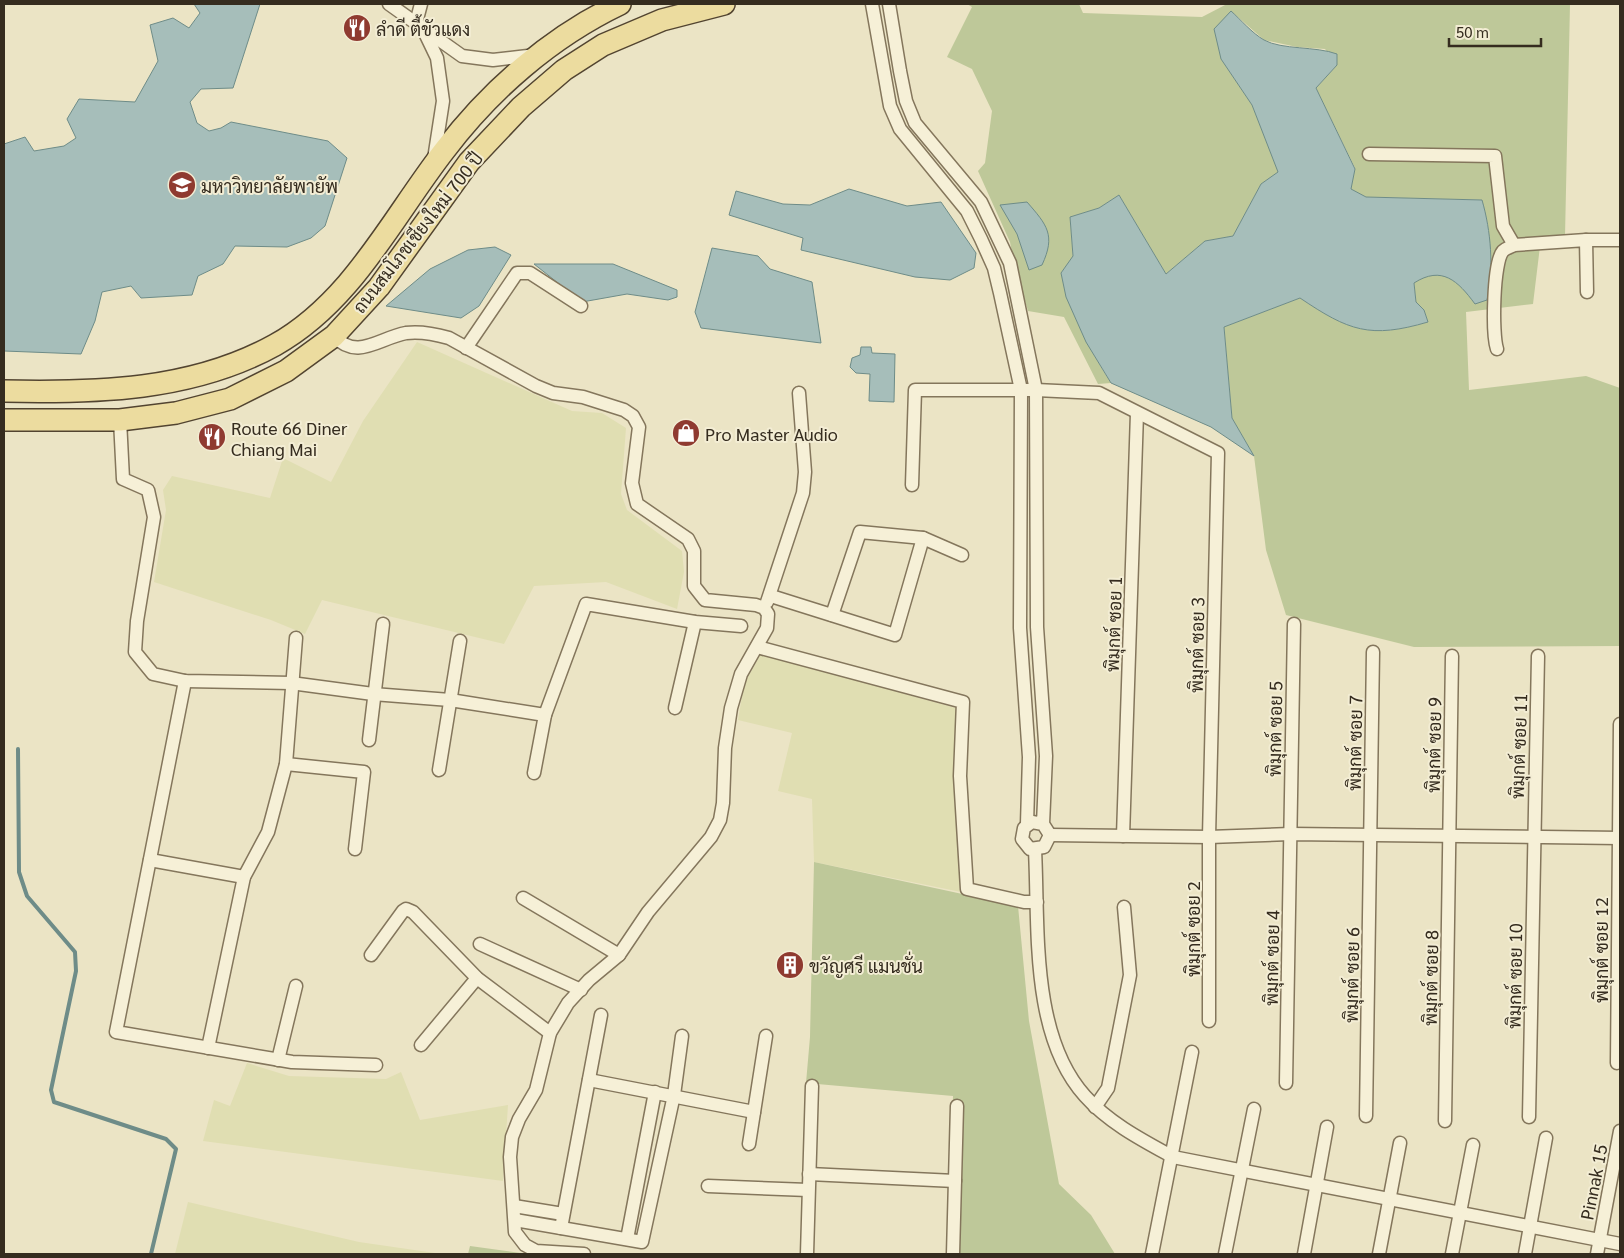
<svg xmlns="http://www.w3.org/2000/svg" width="1624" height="1258" font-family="Georgia,Sarabun,serif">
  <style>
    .farmland { fill: #e0deb2 }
    .green { fill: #bec899 }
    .water { fill: #a6beba; stroke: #6e8c88 }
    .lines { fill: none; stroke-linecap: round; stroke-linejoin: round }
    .stream { stroke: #6e8c88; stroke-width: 4 }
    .street-casing { stroke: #84765c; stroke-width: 15 }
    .primary-casing { stroke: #524430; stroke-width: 24 }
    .street { stroke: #f6f0d7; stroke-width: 12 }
    .primary { stroke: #ecdc9f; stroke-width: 21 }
    .labels { text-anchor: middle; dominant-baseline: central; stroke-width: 4; stroke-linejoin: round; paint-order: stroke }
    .poi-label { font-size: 18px; fill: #352c1f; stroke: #f3edd4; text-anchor: start }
    .street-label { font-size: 18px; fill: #352c1f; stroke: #f3edd4 }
  </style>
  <rect width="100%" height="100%" fill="#ebe4c5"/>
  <g class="farmland">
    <polygon points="417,342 572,411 602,413 626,428 621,494 627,510 682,551 684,572 677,609 606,582 534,586 504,644 322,600 305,634 271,620 154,582 166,510 163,490 172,476 270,498 283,458 331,482 363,421"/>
    <polygon points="761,654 959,709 953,778 961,892 814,862 812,799 778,791 792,733 738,720 744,684"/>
    <polygon points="247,1063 289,1076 386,1079 401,1072 420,1120 508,1105 503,1181 203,1141 214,1100 230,1106"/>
    <polygon points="188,1202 359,1242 442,1254 175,1254"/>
  </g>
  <g class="green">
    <path d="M 967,4 L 1079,4 L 1083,13 L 1202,17 L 1227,4 L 1570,4 L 1565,236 L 1541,238 L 1533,304 L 1466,312 L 1469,390 L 1586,376 L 1620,388 L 1620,646 L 1414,647 L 1286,615 L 1266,550 L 1254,456 L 1232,418 L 1224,327 L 1300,298 C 1349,331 1371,339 1428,322 L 1424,310 L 1416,302 L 1414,282 C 1443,265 1458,281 1476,304 L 1491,276 L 1488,225 L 1482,200 L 1366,197 L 1350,189 L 1355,168 L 1316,88 L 1337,65 L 1325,49 L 1297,47 L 1264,40 L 1231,11 L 1221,59 L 1252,105 L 1279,172 L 1261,184 L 1233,236 L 1205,241 L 1166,274 L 1119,195 L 1099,208 L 1070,217 L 1073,257 L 1061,273 C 1070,314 1089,348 1111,383 L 1098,384 L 1064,317 L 1028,311 L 1014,263 L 1010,242 L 978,171 L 985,163 L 992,111 L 972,69 L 947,57 L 972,7 Z"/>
    <polygon points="814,862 1018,906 1029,1021 1059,1184 1091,1215 1115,1254 949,1254 953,1096 806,1083 810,1037"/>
    <polygon points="470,1246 528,1254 468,1254"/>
  </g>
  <g class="water">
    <polygon points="194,4 260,4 233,88 201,89 190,102 197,123 209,131 221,128 231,122 328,141 347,158 325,226 311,238 287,247 235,246 223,264 198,276 192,295 141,298 131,286 102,292 95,321 81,354 4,351 4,144 25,137 34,151 64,146 76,138 67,119 79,99 135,102 158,61 150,25 173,18 189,28 200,13"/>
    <path d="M 1231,11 C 1241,20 1252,33 1264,40 C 1282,50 1316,46 1337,54 L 1337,65 L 1316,88 L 1355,169 L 1351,189 L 1366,197 L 1482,200 C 1491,231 1494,268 1487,300 L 1475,304 C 1458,281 1442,265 1414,283 L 1416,302 L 1424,310 L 1428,322 C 1370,339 1349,331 1300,298 L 1224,327 L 1232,418 L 1254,456 L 1211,427 L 1111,383 L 1086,342 L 1066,297 L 1061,273 L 1073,256 L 1070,217 L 1099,208 L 1119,195 L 1166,274 L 1205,241 L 1233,236 L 1261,184 L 1278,172 L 1252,105 L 1221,59 L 1214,29 Z"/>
    <polygon points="849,189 907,206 941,202 976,253 974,268 950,280 915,277 801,250 803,238 729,215 736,191 783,204 810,205"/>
    <path d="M 1027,202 C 1047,225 1056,235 1042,265 L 1029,270 L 1017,234 L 1000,205 Z"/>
    <polygon points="495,247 511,255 479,306 461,318 386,306 430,269 468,250"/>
    <polygon points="712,248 758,256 770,269 812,282 821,343 701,328 695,312"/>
    <polygon points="534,264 613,264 677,290 677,297 668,300 627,294 582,302"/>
    <polygon points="861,347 871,347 872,353 895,354 894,402 869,401 870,374 856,373 850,367 852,358 860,355"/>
  </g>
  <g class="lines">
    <polyline class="stream" points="18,749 19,872 27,896 75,952 76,971 51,1090 54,1102 166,1139 176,1149 151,1254"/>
    <defs>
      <g id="street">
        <polyline points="389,4 462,56 493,60 536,55"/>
        <polyline points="872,4 890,106 900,129 967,211 981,239 994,268 1000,293 1021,390 1020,628 1029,757 1027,824"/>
        <polyline points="889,4 900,71 906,101 915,123 981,202 1010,263 1036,390 1037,627 1046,756 1043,824 1050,835 1044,847 1030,849 1022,839 1024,828 1032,822 1043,824"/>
        <polyline points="416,23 421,4"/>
        <polyline points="424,31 437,58 443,101 434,159"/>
        <polyline points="1369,154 1495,156 1503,226 1514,245"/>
        <polyline points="1586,240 1620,240"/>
        <path d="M 334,336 C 357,361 379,338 406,333 C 420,331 435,334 449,338 L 536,386 L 553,393 L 583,397 L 624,410 L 633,416 L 639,427 L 632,483 L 637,504 L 688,539 L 694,551 L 694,586 L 705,600 L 756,605 L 764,608 L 768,614 L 767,628 L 741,674 L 731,708 L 725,748 L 723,803 L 720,820 L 711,837 L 648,912 L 619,955 L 589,980 L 568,1003 L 550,1033 L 536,1090 L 519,1119 L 512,1137 L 510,1157 L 515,1232 L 525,1245 L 536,1251 L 584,1254"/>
        <polyline points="466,348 517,273 530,273 581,306"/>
        <path d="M 1497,349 C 1492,334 1493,262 1503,251 C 1506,248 1511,247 1514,245 L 1586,240 L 1587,292"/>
        <polyline points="120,420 123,479 148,490 154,517 137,621 135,652 153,674 185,681 291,683 373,694 450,700 545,715"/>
        <polyline points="912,485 915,390 1036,390 1099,393 1218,453 1209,837 1209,1021"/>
        <polyline points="771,596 895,635 923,538"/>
        <polyline points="767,602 803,493 805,472 799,393"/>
        <polyline points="832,615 860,532 923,538 962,555"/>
        <polyline points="757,647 963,702 960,776 967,889 1024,902 1037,902"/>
        <polyline points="185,681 116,1032 292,1062 376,1065"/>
        <polyline points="675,708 695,622"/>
        <polyline points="369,740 383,624"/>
        <polyline points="286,764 364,772 355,849"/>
        <polyline points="439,770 460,641"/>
        <polyline points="534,773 545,715 586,604 695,622 741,626"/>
        <polyline points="1050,835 1209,837 1290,834 1620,838"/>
        <polyline points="1123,836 1137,413"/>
        <path d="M 1035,850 C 1039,927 1030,1035 1085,1096 C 1109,1123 1142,1140 1173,1157 L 1620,1244"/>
        <polyline points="150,860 244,877"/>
        <polyline points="523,898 619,955"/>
        <polyline points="480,944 581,990"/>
        <polyline points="371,955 403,911 406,909 413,912 477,978 550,1033"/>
        <polyline points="421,1045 477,978"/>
        <polyline points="208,1048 244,877 268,832 286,764 296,638"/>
        <polyline points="278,1060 296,986"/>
        <polyline points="1617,1063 1620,724"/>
        <polyline points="589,1080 754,1112"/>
        <polyline points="1286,1083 1294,624"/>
        <polyline points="1095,1107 1108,1088 1130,975 1124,907"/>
        <polyline points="1366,1116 1373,652"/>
        <polyline points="1529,1117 1538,656"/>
        <polyline points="1445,1121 1452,656"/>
        <polyline points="749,1144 766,1036"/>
        <polyline points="809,1174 955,1181"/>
        <polyline points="708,1186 808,1190"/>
        <polyline points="514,1206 563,1214"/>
        <polyline points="515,1220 642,1242 674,1095 682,1036"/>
        <polyline points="561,1228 601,1015"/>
        <polyline points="627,1239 655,1092"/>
        <polyline points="807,1254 812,1086"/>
        <polyline points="953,1254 957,1106"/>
        <polyline points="1152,1254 1192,1052"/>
        <polyline points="1225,1254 1254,1109"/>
        <polyline points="1304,1254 1327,1127"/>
        <polyline points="1379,1254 1400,1143"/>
        <polyline points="1452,1254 1473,1145"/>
        <polyline points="1525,1254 1546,1138"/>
        <polyline points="1597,1254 1620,1131"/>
      </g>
      <g id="primary">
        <path d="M 4,391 C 96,393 192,391 275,345 C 352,302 392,218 444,151 C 490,90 551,37 620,4"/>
        <polyline points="4,420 120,420 176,413 230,399 286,371 334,336 379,287 469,162 521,107 564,70 603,45 662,20 724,4"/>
      </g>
    </defs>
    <use href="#street" class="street-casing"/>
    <use href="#primary" class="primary-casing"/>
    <use href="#street" class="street"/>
    <use href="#primary" class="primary"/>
  </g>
  <defs>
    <symbol id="restaurant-disc" viewBox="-11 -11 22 22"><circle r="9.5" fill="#8f3a30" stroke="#f3edd4"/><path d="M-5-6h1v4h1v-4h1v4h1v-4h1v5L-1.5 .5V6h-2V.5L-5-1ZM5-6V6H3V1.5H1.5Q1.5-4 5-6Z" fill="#fff"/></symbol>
    <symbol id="university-disc" viewBox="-11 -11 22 22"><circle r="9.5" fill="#8f3a30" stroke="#f3edd4"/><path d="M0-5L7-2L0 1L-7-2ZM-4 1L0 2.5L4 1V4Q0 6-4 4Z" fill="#fff"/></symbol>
    <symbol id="shop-disc" viewBox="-11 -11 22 22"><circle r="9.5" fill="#8f3a30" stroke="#f3edd4"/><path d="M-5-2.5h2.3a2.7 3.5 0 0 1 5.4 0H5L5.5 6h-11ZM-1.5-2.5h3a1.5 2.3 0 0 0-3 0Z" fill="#fff"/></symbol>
    <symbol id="building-disc" viewBox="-11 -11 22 22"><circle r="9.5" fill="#8f3a30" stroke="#f3edd4"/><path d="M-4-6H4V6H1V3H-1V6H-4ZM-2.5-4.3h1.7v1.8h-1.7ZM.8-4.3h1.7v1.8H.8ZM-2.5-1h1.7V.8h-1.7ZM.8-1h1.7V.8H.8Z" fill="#fff"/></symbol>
  </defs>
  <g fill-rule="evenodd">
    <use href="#restaurant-disc" x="341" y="12" width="32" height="32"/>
    <use href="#university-disc" x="166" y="169" width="32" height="32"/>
    <use href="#shop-disc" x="670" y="417" width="32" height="32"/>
    <use href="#restaurant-disc" x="196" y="421" width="32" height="32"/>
    <use href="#building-disc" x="774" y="949" width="32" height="32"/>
  </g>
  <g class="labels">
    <g class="poi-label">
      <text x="376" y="28">ลำดี ตี้ขัวแดง</text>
      <text x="201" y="185">มหาวิทยาลัยพายัพ</text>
      <text x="231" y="427">Route 66 Diner<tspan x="231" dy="21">Chiang Mai</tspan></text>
      <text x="705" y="433">Pro Master Audio</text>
      <text x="809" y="965">ขวัญศรี แมนชั่น</text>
    </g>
    <g class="street-label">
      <text transform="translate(417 232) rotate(-52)">ถนนสมโภชเชียงใหม่ 700 ปี</text>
      <text transform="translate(1113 624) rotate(-88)">พิมุกต์ ซอย 1</text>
      <text transform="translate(1196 645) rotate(-89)">พิมุกต์ ซอย 3</text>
      <text transform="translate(1274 729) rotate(-89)">พิมุกต์ ซอย 5</text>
      <text transform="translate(1354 743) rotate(-89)">พิมุกต์ ซอย 7</text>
      <text transform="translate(1433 745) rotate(-89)">พิมุกต์ ซอย 9</text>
      <text transform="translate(1518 746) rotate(-88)">พิมุกต์ ซอย 11</text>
      <text transform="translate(1192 929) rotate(-90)">พิมุกต์ ซอย 2</text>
      <text transform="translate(1600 950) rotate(-90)">พิมุกต์ ซอย 12</text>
      <text transform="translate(1271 958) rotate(-89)">พิมุกต์ ซอย 4</text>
      <text transform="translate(1351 975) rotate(-89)">พิมุกต์ ซอย 6</text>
      <text transform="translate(1514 976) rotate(-89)">พิมุกต์ ซอย 10</text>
      <text transform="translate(1430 978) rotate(-89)">พิมุกต์ ซอย 8</text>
      <text transform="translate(1593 1182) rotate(-79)">Pinnak 15</text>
    </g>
  </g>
  <rect width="1624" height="1258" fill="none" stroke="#352c1f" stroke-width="10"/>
  <path d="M1449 38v8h92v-8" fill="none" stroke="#352c1f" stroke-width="2.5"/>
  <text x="1456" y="38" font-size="15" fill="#352c1f" stroke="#f3edd4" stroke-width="4" paint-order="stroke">50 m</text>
</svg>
